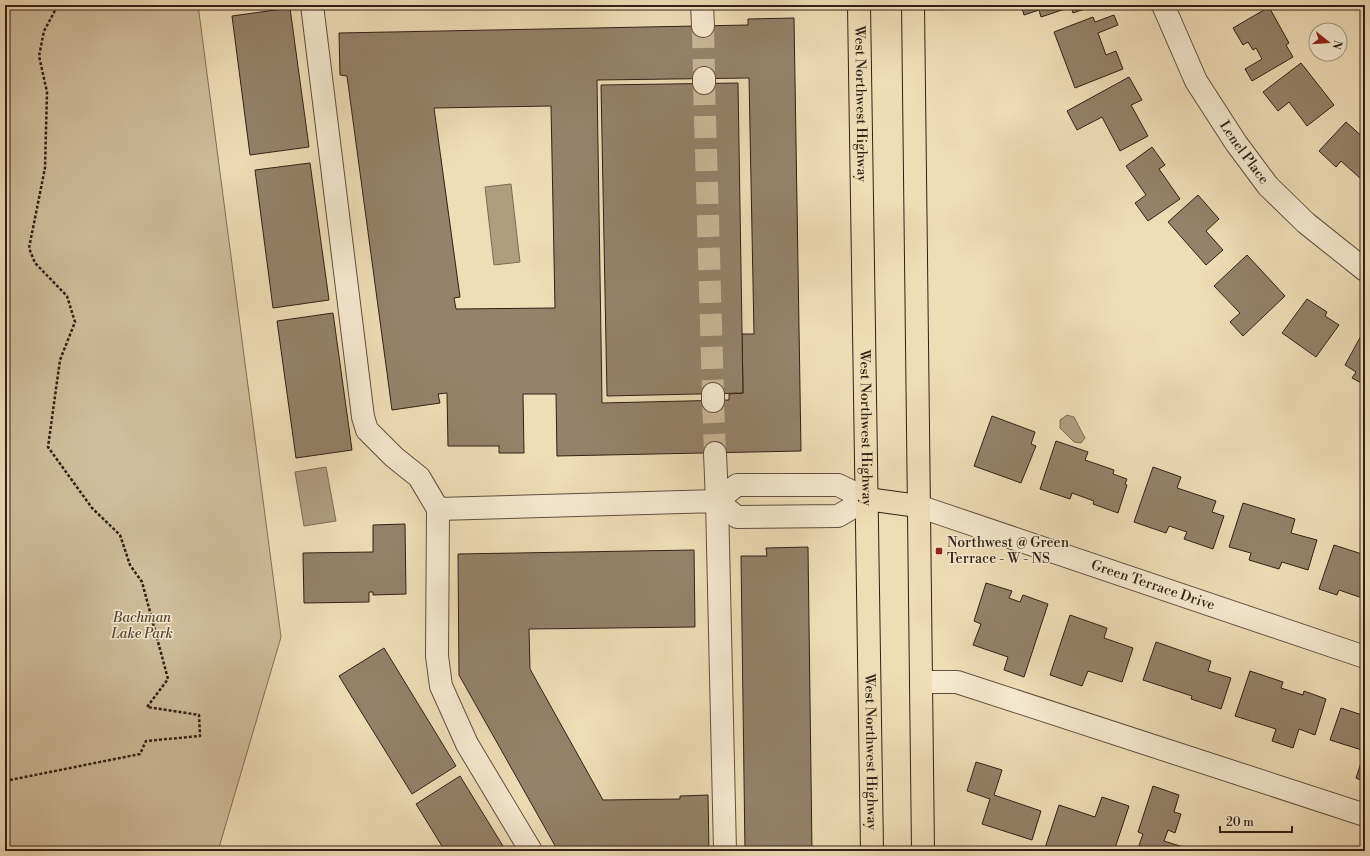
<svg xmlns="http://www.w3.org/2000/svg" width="1370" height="856" font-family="'Libre Bodoni',serif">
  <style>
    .green { fill: #cfbd9b; stroke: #806e59 }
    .water { fill: #af9d80; stroke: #7d6b56 }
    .building { fill: #94826a; stroke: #322017; fill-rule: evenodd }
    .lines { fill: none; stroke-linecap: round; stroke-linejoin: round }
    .minor-tunnel { stroke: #c9b796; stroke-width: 22; stroke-dasharray: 22 11; stroke-linecap: butt }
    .minor-casing { stroke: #614f3f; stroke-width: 24 }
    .major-casing { stroke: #322017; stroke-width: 24 }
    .path { stroke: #322017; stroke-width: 2.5; stroke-dasharray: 3 2; stroke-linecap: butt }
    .minor { stroke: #f5e9d0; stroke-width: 22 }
    .major { stroke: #efddb6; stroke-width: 22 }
    .poi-dot { fill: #8f2418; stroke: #f5e9d0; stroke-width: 1.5 }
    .labels { text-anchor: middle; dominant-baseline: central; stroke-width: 3; stroke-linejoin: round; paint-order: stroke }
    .street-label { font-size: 14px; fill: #322017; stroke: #f5e9d0 }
    .poi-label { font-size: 14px; fill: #322017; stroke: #f5e9d0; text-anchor: start }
    .park-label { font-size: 14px; font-style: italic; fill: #594738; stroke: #f5e9d0 }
  </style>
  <rect width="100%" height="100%" fill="#efddb6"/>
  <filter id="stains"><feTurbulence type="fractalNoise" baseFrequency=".005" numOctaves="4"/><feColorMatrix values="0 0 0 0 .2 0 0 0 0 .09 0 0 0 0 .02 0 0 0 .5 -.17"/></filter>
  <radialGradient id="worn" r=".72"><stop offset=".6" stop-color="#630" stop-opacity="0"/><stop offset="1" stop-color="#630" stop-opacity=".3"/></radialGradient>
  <polygon class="green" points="5,5 198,5 281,637 218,851 5,851"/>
  <g class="water">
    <polygon points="511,184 520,262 494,265 485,187"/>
    <polygon points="1067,415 1074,417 1085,438 1081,443 1074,442 1060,428 1060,420"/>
    <polygon points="326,467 336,521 304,526 295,472"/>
  </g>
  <g class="building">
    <polygon points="1021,5 1096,5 1073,13 1071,7 1041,17 1039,10 1024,15"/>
    <polygon points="1269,7 1289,43 1286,45 1293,57 1252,81 1245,69 1262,59 1256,48 1253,50 1248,42 1243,45 1233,28"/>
    <polygon points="290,8 309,147 250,155 232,16"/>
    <polygon points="1114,15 1118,25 1098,33 1106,55 1116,51 1123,69 1075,88 1054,32 1093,17 1095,22"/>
    <path d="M 794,18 L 801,451 L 557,456 L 556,394 L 523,394 L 524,453 L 499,453 L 499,446 L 448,446 L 447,393 L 438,394 L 440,403 L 392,410 L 347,76 L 340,75 L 339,33 L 748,25 L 748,19 ZM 749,78 L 754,334 L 742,334 L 743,393 L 729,394 L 729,400 L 602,403 L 597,80 ZM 551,106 L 555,308 L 456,309 L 454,298 L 460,297 L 434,108 Z"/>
    <polygon points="1301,63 1334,105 1307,126 1289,102 1278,111 1263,92"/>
    <polygon points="1129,77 1142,100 1131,105 1148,136 1120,151 1102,117 1077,130 1067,111"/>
    <polygon points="738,83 743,393 607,396 601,85"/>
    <polygon points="1346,122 1365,139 1365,175 1361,179 1341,161 1336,167 1319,151"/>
    <polygon points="1152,147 1165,165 1159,169 1180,199 1148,221 1135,203 1146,195 1126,166"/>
    <polygon points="310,163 329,300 273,308 255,170"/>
    <polygon points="1198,195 1219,219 1206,231 1223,250 1206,265 1168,222"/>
    <polygon points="1247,255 1285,296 1243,336 1230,322 1240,313 1214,286"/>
    <polygon points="1307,299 1327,312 1325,316 1339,325 1316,357 1282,333"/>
    <polygon points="333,313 352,450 296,458 277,321"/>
    <polygon points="1362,334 1365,336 1365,385 1352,378 1356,372 1345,365"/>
    <polygon points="992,416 1035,432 1031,444 1036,446 1021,483 974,466"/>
    <polygon points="1056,441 1088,452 1085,460 1114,470 1113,474 1127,479 1125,484 1127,485 1118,513 1093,504 1094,501 1072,493 1070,499 1040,489"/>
    <polygon points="1153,467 1181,477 1177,488 1216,501 1212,512 1224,516 1213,549 1184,539 1187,532 1169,526 1166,533 1134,522"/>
    <polygon points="1243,503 1295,519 1291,533 1317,540 1308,570 1282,562 1279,569 1249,560 1251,553 1229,547"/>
    <polygon points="405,524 406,594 373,595 373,592 369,592 369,602 304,603 303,553 373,552 373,525"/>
    <polygon points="1334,545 1365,555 1365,599 1339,590 1337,595 1319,589"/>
    <polygon points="808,547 812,851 745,851 741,556 767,556 766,548"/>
    <polygon points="694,550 695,627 529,629 530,669 603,800 680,799 680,796 708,795 709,851 558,851 459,675 458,554"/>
    <polygon points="986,583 1012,591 1009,598 1020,602 1023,595 1048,604 1024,677 1004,670 1008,657 973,645 981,624 974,621"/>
    <polygon points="1070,615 1107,628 1104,638 1133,648 1122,682 1088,671 1082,686 1050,675"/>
    <polygon points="1156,642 1211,661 1208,671 1231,678 1221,709 1191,699 1192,696 1143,680"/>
    <polygon points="384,648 456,766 412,794 339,676"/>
    <polygon points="1250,671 1283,682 1281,688 1303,695 1304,691 1326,699 1315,735 1299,729 1293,748 1272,741 1276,729 1235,716"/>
    <polygon points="1341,708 1365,716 1365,782 1356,778 1365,751 1330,740"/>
    <polygon points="976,762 1002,770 994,795 1041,811 1032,840 982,824 990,799 967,791"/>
    <polygon points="460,776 506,851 445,851 416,804"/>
    <polygon points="1153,786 1179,795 1174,812 1181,814 1175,833 1168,830 1164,841 1196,851 1137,851 1143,834 1138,832"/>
    <polygon points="1102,797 1129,806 1114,851 1044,851 1059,805 1095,817"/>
  </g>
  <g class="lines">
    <g class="minor-tunnel">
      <polyline points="703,26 704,78"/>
      <polyline points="704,83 713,394"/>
      <polyline points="713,401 715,453"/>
    </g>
    <defs>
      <g id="minor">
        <polyline points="312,5 363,417 367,430 394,457 419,477 438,509 437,656 441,686 467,744 531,851"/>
        <polyline points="702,5 703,26"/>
        <path id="s1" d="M 1163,5 L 1196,81 L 1236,143 L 1268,186 L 1306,223 L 1365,270"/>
        <polyline points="704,78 704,83"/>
        <polyline points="713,394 713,401"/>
        <polyline points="715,453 717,501 737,517 838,516 867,499"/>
        <polyline points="717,501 737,485 838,485 867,499"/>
        <path id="s2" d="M 918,506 L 1365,657"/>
        <polyline points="438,509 717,501 725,851"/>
        <polyline points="921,682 957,682 1365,815"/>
      </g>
      <g id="major">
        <path id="s3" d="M 859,5 L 872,851"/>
        <polyline points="913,5 923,851"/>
        <polyline points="867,499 918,506"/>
      </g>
    </defs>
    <use href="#minor" class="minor-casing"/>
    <use href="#major" class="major-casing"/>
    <polyline class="path" points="5,781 140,754 146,741 200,736 199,715 147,707 168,679 142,582 130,565 120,535 92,508 48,447 60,360 75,322 67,296 35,263 29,248 45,168 47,92 39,56 44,31 58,5"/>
    <use href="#minor" class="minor"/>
    <use href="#major" class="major"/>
  </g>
  <rect class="poi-dot" x="935" y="547" width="8" height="8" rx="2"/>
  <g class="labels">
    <g class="street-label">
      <text stroke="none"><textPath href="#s3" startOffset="99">West Northwest Highway</textPath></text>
      <text stroke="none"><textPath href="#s1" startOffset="169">Lenel Place</textPath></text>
      <text stroke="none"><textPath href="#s3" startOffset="423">West Northwest Highway</textPath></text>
      <text stroke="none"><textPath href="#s2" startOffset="248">Green Terrace Drive</textPath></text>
      <text stroke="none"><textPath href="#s3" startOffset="747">West Northwest Highway</textPath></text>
    </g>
    <g class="poi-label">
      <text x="947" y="543">Northwest @ Green<tspan x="947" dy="16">Terrace - W - NS</tspan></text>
    </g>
    <g class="park-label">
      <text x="142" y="618">Bachman<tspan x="142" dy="16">Lake Park</tspan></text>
    </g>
  </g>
  <rect width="1370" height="856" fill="none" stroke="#efddb6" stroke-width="20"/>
  <rect x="6" y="6" width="1358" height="844" fill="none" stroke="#322017" stroke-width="2"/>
  <rect x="10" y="10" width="1350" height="836" fill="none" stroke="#322017"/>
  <g transform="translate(1328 42) rotate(107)"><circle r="19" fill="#f5e9d0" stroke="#a79986"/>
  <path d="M0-3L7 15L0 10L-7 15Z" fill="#8f2418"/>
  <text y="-6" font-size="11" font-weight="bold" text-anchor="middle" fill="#322017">N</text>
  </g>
  <path d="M1220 826v6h72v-6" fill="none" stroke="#322017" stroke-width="2"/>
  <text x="1226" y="826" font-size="12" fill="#322017" stroke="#f5e9d0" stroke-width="3" paint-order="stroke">20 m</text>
  <rect width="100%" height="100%" filter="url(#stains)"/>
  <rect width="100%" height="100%" fill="url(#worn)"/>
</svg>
